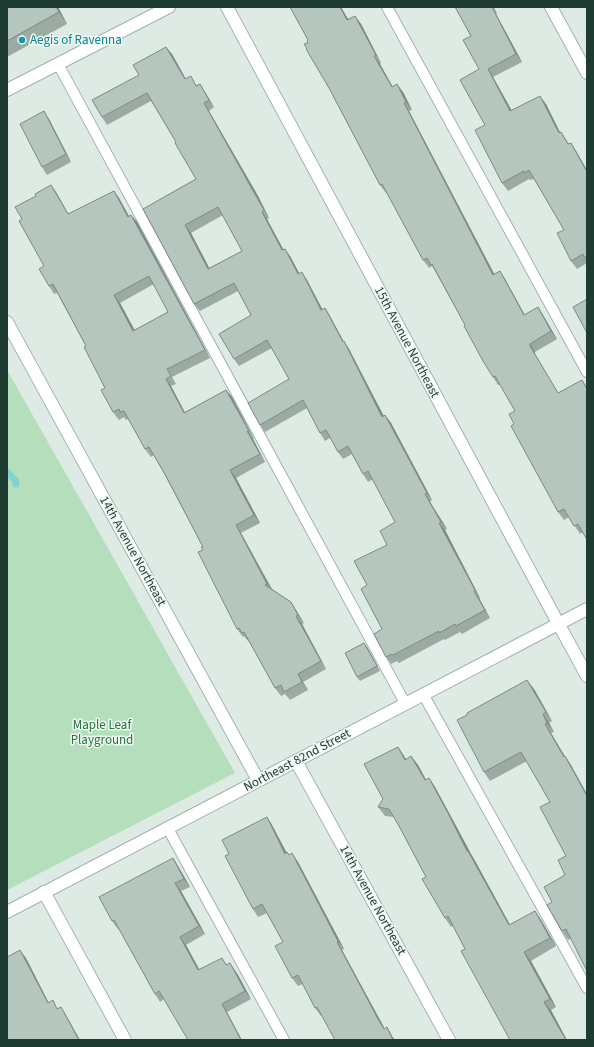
<svg xmlns="http://www.w3.org/2000/svg" width="594" height="1047" font-family="'Source Sans 3',sans-serif">
  <style>
    .green { fill: #b5debc }
    .lines { fill: none; stroke-linecap: round; stroke-linejoin: round }
    .stream { stroke: #82d2d5; stroke-width: 7 }
    .service-casing { stroke: #a1b3ab; stroke-width: 12 }
    .minor-casing { stroke: #a1b3ab; stroke-width: 14 }
    .tertiary-casing { stroke: #a1b3ab; stroke-width: 14 }
    .service { stroke: #fff; stroke-width: 10 }
    .minor { stroke: #fff; stroke-width: 12 }
    .tertiary { stroke: #fff; stroke-width: 12 }
    .wall { fill: #9baaa3; fill-rule: evenodd }
    .shaded-wall { fill: #7e8b84 }
    .building { fill: #b4c6bd; stroke: #7e8b84; fill-rule: evenodd }
    .culture-dot { fill: #0f9aa8; stroke: #eff8f2; stroke-width: 1.5 }
    .labels { text-anchor: middle; dominant-baseline: central; stroke-width: 3; stroke-linejoin: round; paint-order: stroke }
    .culture-label { font-size: 13px; fill: #0d838f; stroke: #eff8f2; text-anchor: start }
    .street-label { font-size: 13px; fill: #1e3c31; stroke: #eff8f2 }
    .park-label { font-size: 13px; fill: #26763c; stroke: #eff8f2 }
  </style>
  <rect width="100%" height="100%" fill="#deebe4"/>
  <polygon class="green" points="7,370 70,481 235,773 7,890"/>
  <g class="lines">
    <polyline class="stream" points="7,472 15,480 16,484"/>
    <defs>
      <g id="service">
        <polyline points="387,7 587,372"/>
        <polyline points="58,64 405,703"/>
        <polyline points="423,694 587,988"/>
        <polyline points="167,827 284,1040"/>
      </g>
      <g id="minor">
        <polyline points="551,7 587,73"/>
        <polyline points="7,90 169,7"/>
        <polyline points="7,322 258,780"/>
        <polyline points="296,761 449,1040"/>
        <polyline points="44,892 125,1040"/>
        <polyline points="7,912 587,609"/>
      </g>
      <polyline id="tertiary" points="227,7 558,623 587,676"/>
    </defs>
    <use href="#service" class="service-casing"/>
    <use href="#minor" class="minor-casing"/>
    <use href="#tertiary" class="tertiary-casing"/>
    <use href="#service" class="service"/>
    <use href="#minor" class="minor"/>
    <use href="#tertiary" class="tertiary"/>
  </g>
  <g class="wall">
    <polygon points="7,7 58,7 67,24 7,57"/>
    <polygon points="290,7 341,7 348,19 355,16 361,24 381,63 380,64 393,87 403,92 412,110 409,111 494,274 500,271 505,279 525,315 538,307 543,315 557,339 535,352 535,354 558,393 582,380 587,387 587,540 583,532 580,534 569,517 564,520 558,512 514,424 515,411 500,385 498,385 493,377 465,325 436,273 432,266 429,268 423,260 387,193 386,193 380,185 329,88 307,49 308,43 308,40"/>
    <polygon points="455,7 494,7 497,13 496,14 522,62 493,77 511,110 546,104 560,132 561,132 569,144 571,143 576,151 587,170 587,263 577,269 571,261 564,230 534,179 530,180 529,179 508,191 502,183 485,125 479,69 471,36"/>
    <path d="M 172,54 L 186,79 L 197,85 L 200,84 L 214,107 L 209,111 L 258,196 L 269,218 L 267,219 L 283,250 L 290,256 L 299,274 L 307,280 L 322,310 L 325,308 L 330,316 L 344,342 L 349,349 L 383,416 L 385,415 L 391,423 L 432,500 L 430,502 L 447,529 L 445,530 L 480,598 L 479,598 L 490,618 L 462,634 L 460,632 L 445,640 L 444,639 L 399,663 L 397,661 L 391,664 L 386,657 L 382,629 L 367,585 L 387,545 L 395,522 L 373,479 L 368,482 L 363,474 L 352,454 L 343,459 L 338,452 L 330,438 L 325,441 L 320,433 L 307,408 L 265,432 L 260,425 L 289,379 L 272,348 L 239,366 L 234,359 L 251,315 L 238,291 L 200,311 L 194,304 L 143,209 L 196,179 L 176,142 L 151,101 L 107,125 L 102,117 L 139,75 ZM 223,215 L 242,251 L 209,268 L 191,233 Z"/>
    <polygon points="49,119 71,162 47,175 42,167"/>
    <path d="M 51,185 L 56,192 L 68,214 L 114,191 L 119,198 L 129,216 L 131,215 L 137,222 L 210,358 L 172,377 L 176,384 L 171,386 L 185,412 L 226,390 L 232,397 L 254,439 L 253,439 L 265,462 L 236,478 L 260,523 L 241,533 L 272,589 L 291,602 L 296,610 L 304,623 L 302,624 L 326,669 L 303,682 L 308,690 L 290,700 L 285,694 L 281,696 L 275,688 L 249,641 L 248,641 L 244,636 L 243,637 L 237,629 L 203,550 L 203,547 L 154,455 L 151,457 L 145,449 L 128,419 L 126,420 L 124,417 L 119,420 L 113,412 L 105,388 L 86,346 L 57,293 L 54,294 L 49,286 L 44,266 L 22,219 L 36,196 ZM 154,284 L 168,312 L 134,330 L 120,303 Z"/>
    <polygon points="367,647 380,671 360,681 357,677"/>
    <polygon points="534,689 552,721 549,723 554,732 551,733 565,756 571,765 570,939 568,940 562,931 552,902 565,875 566,856 550,802 527,761 490,781 484,772"/>
    <polygon points="398,747 406,759 411,756 418,765 426,780 429,778 435,787 455,824 471,854 474,859 510,925 535,911 541,920 556,946 531,961 556,1007 551,1010 465,949 453,926 451,927 445,918 426,877 394,817 385,816 378,807 383,799"/>
    <polygon points="267,817 272,825 287,853 298,862 344,949 342,950 384,1027 384,1029 387,1027 392,1036 321,1016 315,1008 303,984 298,986 292,978 283,942 267,913 258,917 253,909 229,854"/>
    <polygon points="173,858 178,866 190,887 181,891 205,934 186,945 199,970 226,965 230,963 238,975 251,999 227,1012 164,999 160,1002 155,994 119,929 118,929 112,921"/>
  </g>
  <g class="shaded-wall">
    <polygon points="56,7 58,7 67,24 59,12"/>
    <polygon points="340,7 341,7 353,28 347,20"/>
    <polygon points="492,7 496,14 522,62 516,54"/>
    <polygon points="355,16 361,24 381,63 376,55"/>
    <polygon points="166,47 172,54 190,87 185,79"/>
    <polygon points="374,56 380,64 397,95 392,87"/>
    <polygon points="488,69 493,77 516,118 510,111"/>
    <polygon points="200,84 205,92 214,107 209,100"/>
    <polygon points="397,84 403,92 412,110 406,102"/>
    <polygon points="540,96 546,104 564,141 559,133"/>
    <polygon points="204,103 209,111 258,196 269,218 264,210"/>
    <polygon points="404,103 409,111 499,283 493,275"/>
    <polygon points="44,111 49,119 71,162 66,154"/>
    <polygon points="571,143 576,151 587,170 587,172"/>
    <polygon points="51,185 56,192 73,222 68,214"/>
    <polygon points="114,191 119,198 133,224 128,217"/>
    <polygon points="262,212 267,219 288,258 282,250"/>
    <polygon points="131,215 137,222 210,358 205,350"/>
    <polygon points="185,225 191,233 214,277 208,269"/>
    <polygon points="285,249 290,256 304,282 298,274"/>
    <polygon points="500,271 505,279 529,323 524,315"/>
    <polygon points="302,272 307,280 327,318 321,310"/>
    <polygon points="114,295 120,303 139,338 133,331"/>
    <polygon points="538,307 543,315 557,339 551,331"/>
    <polygon points="325,308 330,316 348,350 343,342"/>
    <polygon points="344,341 349,349 388,424 382,417"/>
    <polygon points="530,344 535,352 535,354 563,401 558,393 530,346"/>
    <polygon points="166,379 171,386 189,421 184,413"/>
    <polygon points="226,390 232,397 254,439 249,431"/>
    <polygon points="385,415 391,423 432,500 427,493"/>
    <polygon points="247,431 253,439 265,462 260,454"/>
    <polygon points="230,470 236,478 260,523 254,515"/>
    <polygon points="425,494 430,502 447,529 441,522"/>
    <polygon points="439,523 445,530 480,598 475,590"/>
    <polygon points="236,525 241,533 273,592 267,584"/>
    <polygon points="474,591 479,598 490,618 485,610"/>
    <polygon points="291,602 296,610 304,623 298,615"/>
    <polygon points="296,616 302,624 326,669 321,661"/>
    <polygon points="364,643 367,647 380,671 377,666"/>
    <polygon points="298,674 308,690 302,682"/>
    <polygon points="527,680 534,689 552,721 546,712"/>
    <polygon points="543,714 549,723 554,732 547,723"/>
    <polygon points="545,724 551,733 569,764 565,756 571,765 587,794 587,796"/>
    <polygon points="398,747 404,756 411,769 405,760"/>
    <polygon points="411,756 418,765 431,789 425,780"/>
    <polygon points="429,778 435,787 455,824 471,854 474,859 515,934 509,925 467,851"/>
    <polygon points="267,817 272,825 291,862 285,854"/>
    <polygon points="292,853 298,862 344,949 338,941"/>
    <polygon points="173,858 178,866 190,887 184,879"/>
    <polygon points="175,883 181,891 205,934 199,926"/>
    <polygon points="535,911 541,920 556,946 550,938"/>
    <polygon points="180,937 186,945 204,978 198,970"/>
    <polygon points="337,942 342,950 389,1037 378,1019"/>
    <polygon points="20,950 26,958 53,1011 48,1003"/>
    <polygon points="524,952 531,961 556,1007 550,999"/>
    <polygon points="233,967 238,975 251,999 245,991"/>
    <polygon points="544,1002 551,1010 567,1040 566,1040"/>
    <polygon points="222,1004 227,1012 242,1040 241,1040"/>
    <polygon points="61,1007 66,1015 80,1040 79,1040"/>
    <polygon points="387,1027 392,1036 395,1040 393,1040"/>
  </g>
  <g class="building">
    <polygon points="7,7 56,7 59,12 7,41"/>
    <polygon points="290,7 340,7 347,20 355,16 376,55 374,56 392,87 397,84 406,102 404,103 493,275 500,271 524,315 538,307 551,331 530,344 530,346 558,393 582,380 587,389 587,540 578,524 574,526 564,509 558,512 511,426 514,424 509,414 515,411 495,376 493,377 483,361 464,326 465,325 432,264 431,265 427,258 423,260 382,184 380,185 329,88 306,49 307,49 304,44 308,43 307,41 308,40"/>
    <polygon points="455,7 492,7 516,54 488,69 510,111 540,96 559,133 561,132 568,144 571,143 587,172 587,261 583,254 571,261 557,233 564,230 529,170 525,173 524,171 502,183 475,130 485,125 460,80 479,69 463,40 471,36"/>
    <path d="M 166,47 L 185,79 L 191,76 L 196,86 L 200,84 L 209,100 L 204,103 L 252,189 L 264,210 L 262,212 L 282,250 L 285,249 L 298,274 L 302,272 L 321,310 L 325,308 L 343,342 L 344,341 L 382,417 L 385,415 L 427,493 L 425,494 L 441,522 L 439,523 L 475,590 L 474,591 L 485,610 L 456,626 L 455,624 L 439,633 L 439,631 L 393,655 L 392,654 L 386,657 L 374,634 L 382,629 L 361,589 L 367,585 L 354,561 L 387,545 L 380,531 L 395,522 L 368,471 L 363,474 L 348,446 L 338,452 L 326,430 L 320,433 L 303,400 L 260,425 L 248,403 L 289,379 L 267,340 L 234,359 L 219,334 L 251,315 L 234,283 L 194,304 L 143,209 L 196,179 L 175,143 L 176,142 L 147,93 L 102,117 L 92,100 L 139,75 L 133,65 ZM 218,207 L 242,251 L 208,269 L 185,225 Z"/>
    <polygon points="44,111 66,154 42,167 20,124"/>
    <path d="M 51,185 L 68,214 L 114,191 L 128,217 L 131,215 L 205,350 L 167,369 L 171,376 L 166,379 L 184,413 L 226,390 L 249,431 L 247,431 L 260,454 L 230,470 L 254,515 L 236,525 L 267,584 L 265,585 L 291,602 L 298,615 L 296,616 L 321,661 L 298,674 L 302,682 L 284,692 L 281,685 L 275,688 L 244,632 L 242,633 L 239,628 L 237,629 L 198,552 L 203,550 L 201,547 L 203,547 L 166,476 L 149,447 L 145,449 L 124,411 L 120,412 L 119,409 L 113,412 L 101,390 L 105,388 L 84,347 L 86,346 L 53,284 L 49,286 L 39,269 L 44,266 L 19,221 L 22,219 L 15,207 L 36,196 L 35,194 ZM 149,276 L 168,312 L 133,331 L 114,295 Z"/>
    <polygon points="587,299 587,333 573,307"/>
    <polygon points="364,643 377,666 357,677 345,653"/>
    <polygon points="527,680 546,712 543,714 547,723 545,724 564,757 565,756 587,796 587,971 566,929 562,931 547,905 552,902 544,887 565,875 558,860 566,856 540,807 550,802 521,752 484,772 457,720 467,715 467,713"/>
    <polygon points="398,747 405,760 411,756 425,780 429,778 449,815 467,851 468,851 509,925 535,911 550,938 524,952 550,999 544,1002 566,1040 510,1040 461,951 465,949 448,916 445,918 422,879 426,877 399,826 389,809 378,807 383,799 364,764"/>
    <polygon points="267,817 285,854 287,852 289,855 292,853 338,941 337,942 378,1019 384,1029 387,1027 393,1040 335,1040 317,1007 315,1008 298,975 292,978 275,946 283,942 262,904 253,909 225,856 229,854 222,840"/>
    <polygon points="173,858 184,879 175,883 199,926 180,937 198,970 222,958 226,965 230,963 245,991 222,1004 241,1040 188,1040 159,991 155,994 114,920 112,921 99,897"/>
    <polygon points="20,950 48,1003 53,1000 57,1009 61,1007 79,1040 7,1040 7,957"/>
  </g>
  <circle class="culture-dot" cx="22" cy="40" r="4"/>
  <g class="labels">
    <g class="culture-label">
      <text x="30" y="40">Aegis of Ravenna</text>
    </g>
    <g class="street-label">
      <text transform="translate(407 342) rotate(62)">15th Avenue Northeast</text>
      <text transform="translate(133 551) rotate(61)">14th Avenue Northeast</text>
      <text transform="translate(297 760) rotate(-28)">Northeast 82nd Street</text>
      <text transform="translate(373 900) rotate(61)">14th Avenue Northeast</text>
    </g>
    <g class="park-label">
      <text x="102" y="725">Maple Leaf<tspan x="102" dy="15">Playground</tspan></text>
    </g>
  </g>
  <rect width="594" height="1047" fill="none" stroke="#1e3c31" stroke-width="16"/>
</svg>
